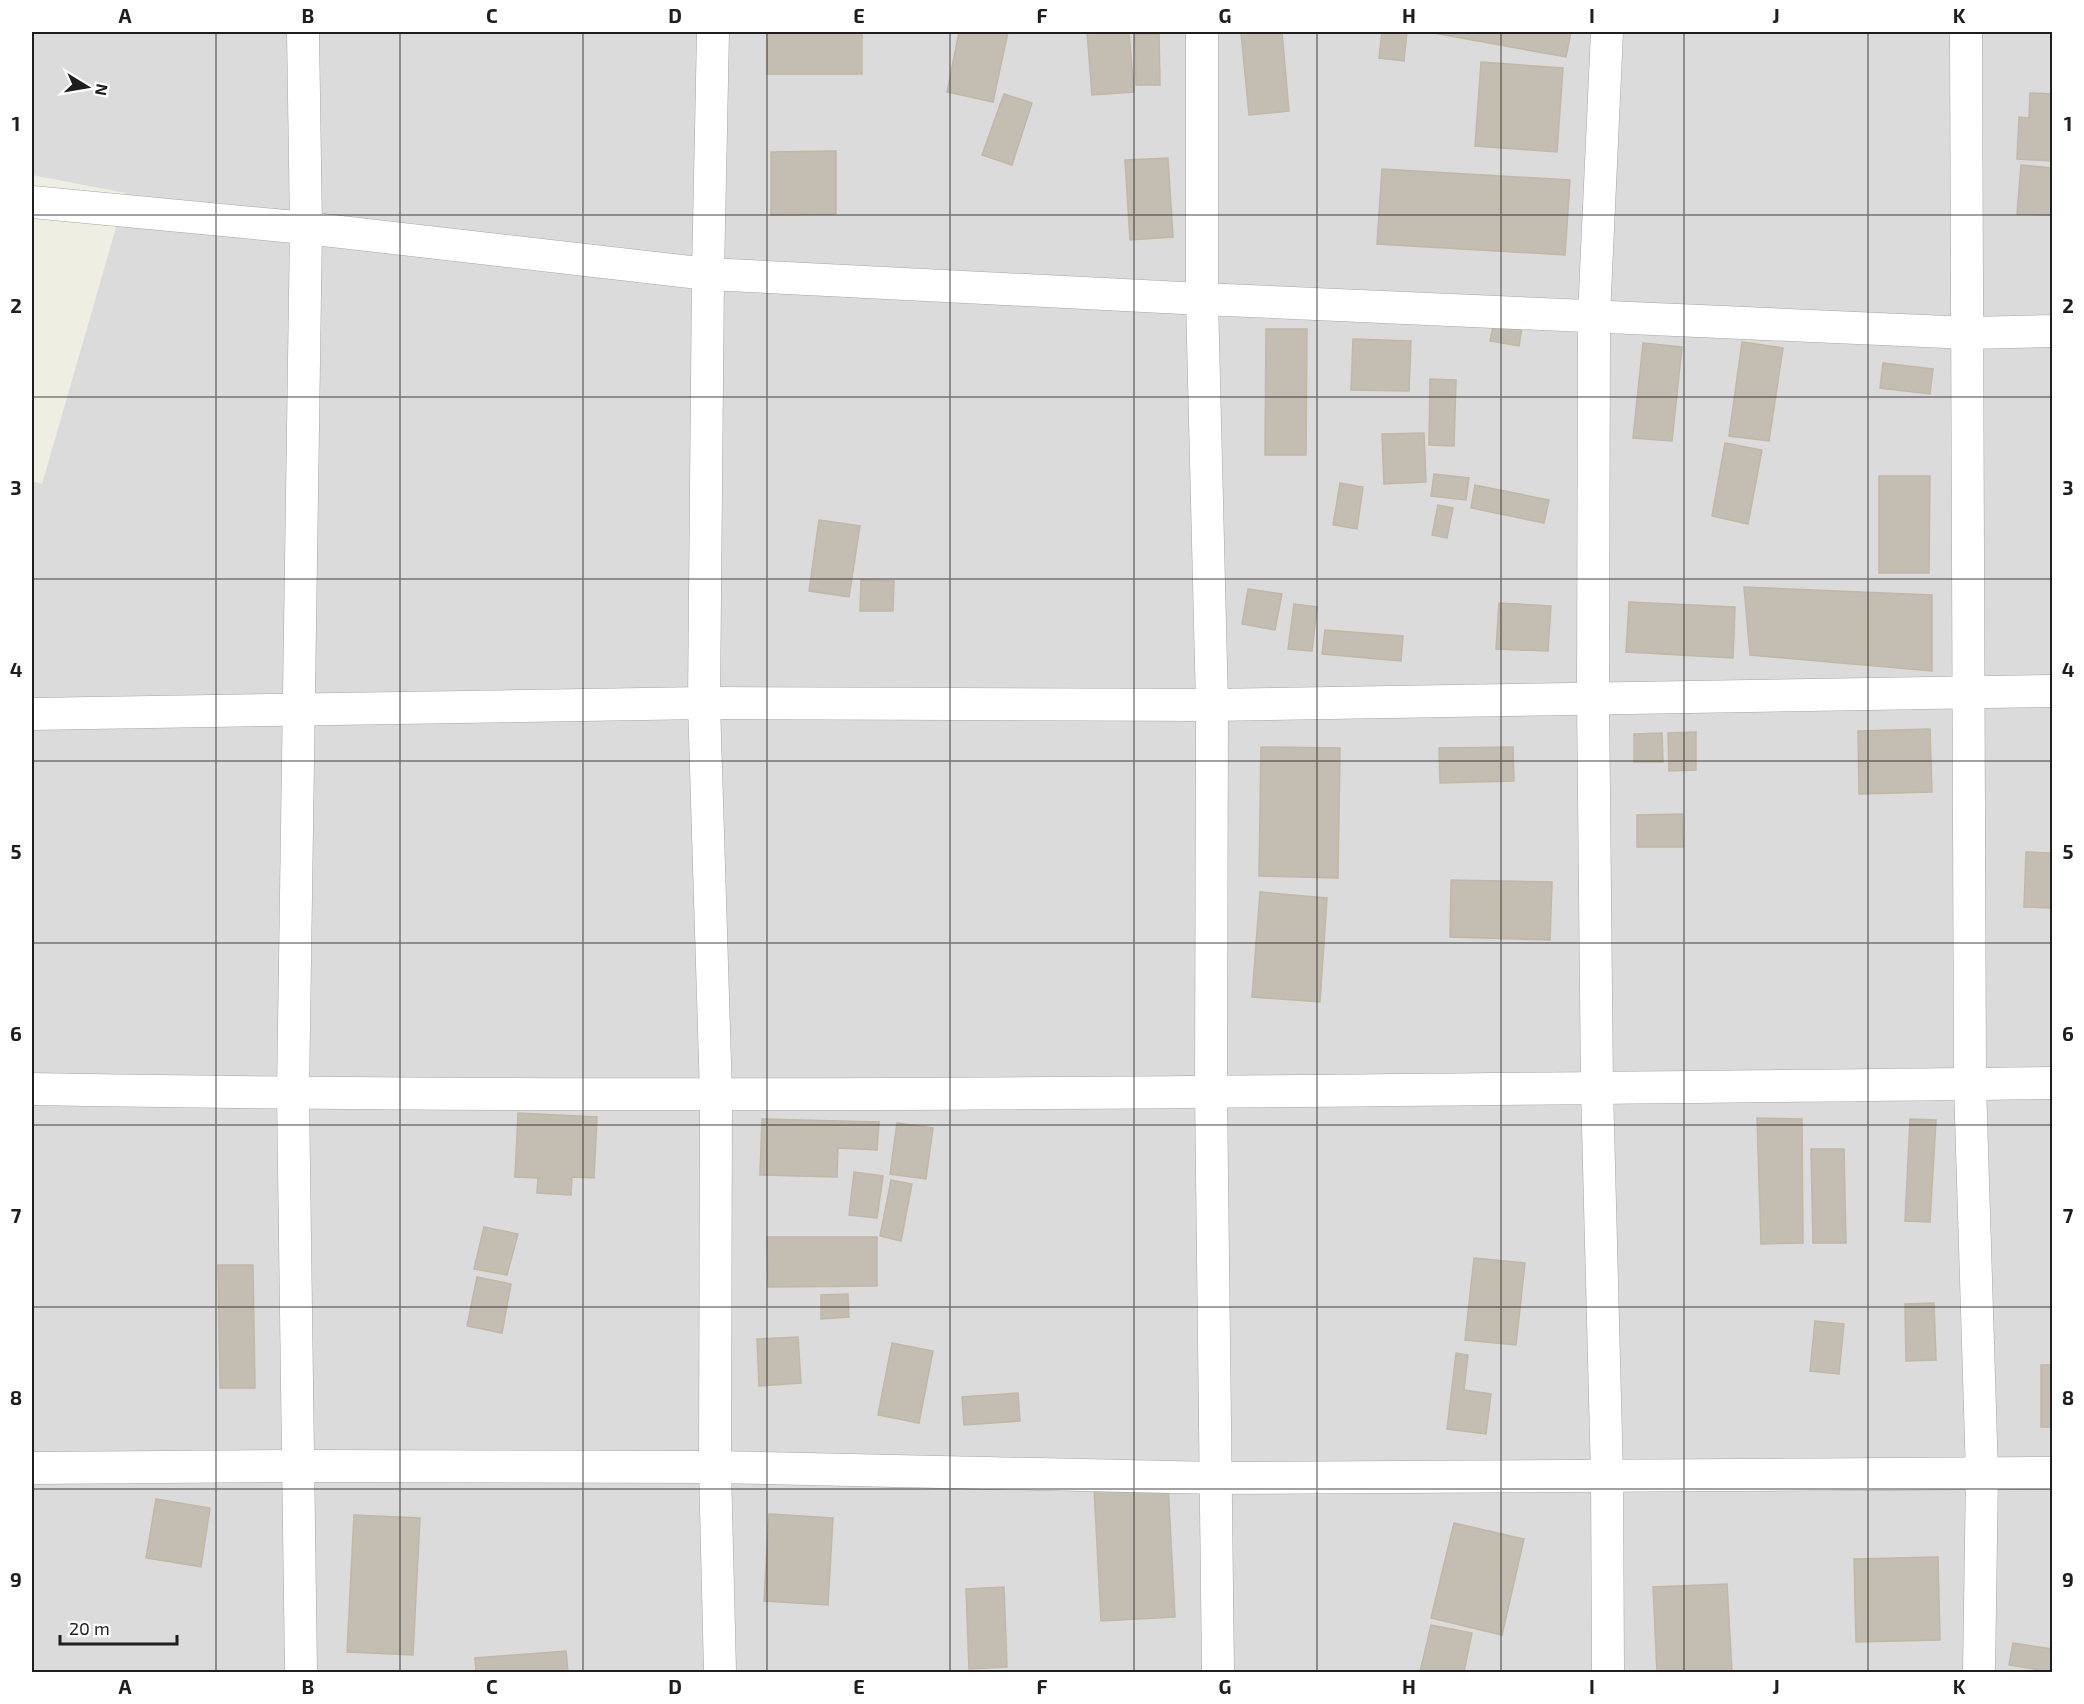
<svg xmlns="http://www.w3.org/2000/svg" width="2084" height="1704" font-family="'Exo 2',sans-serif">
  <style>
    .residential { fill: #dcdbdb }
    .building { fill: #c4bdb2; stroke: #c1b7a5; stroke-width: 1.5 }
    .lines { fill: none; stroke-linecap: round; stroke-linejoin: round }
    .street-casing { stroke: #a5a5a5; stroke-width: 33 }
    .street { stroke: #fff; stroke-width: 32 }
    .grid { fill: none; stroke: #1e1e1e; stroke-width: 1.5; stroke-opacity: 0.55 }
    .neatline { fill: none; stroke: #1e1e1e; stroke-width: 2 }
    .grid-label { font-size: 20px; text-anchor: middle; font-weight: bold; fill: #1e1e1e }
  </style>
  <rect width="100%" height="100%" fill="#efeee3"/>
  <polygon class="residential" points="32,32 2052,32 2052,1672 32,1672 32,481 42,484 126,193 32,175"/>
  <g class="building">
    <rect x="767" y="32" width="95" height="42"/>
    <polygon points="959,32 1008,32 993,102 947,92"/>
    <polygon points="1087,32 1129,32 1134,92 1092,95"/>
    <polygon points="1252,32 1282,32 1289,111 1249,115 1241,33"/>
    <polygon points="1382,32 1407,32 1404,61 1379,58"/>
    <polygon points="1428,32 1571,32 1566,57"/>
    <polygon points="1135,34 1159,34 1160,85 1136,85"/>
    <polygon points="1481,62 1563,68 1557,152 1475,146"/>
    <polygon points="2030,93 2052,94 2052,161 2017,159 2019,117 2029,118"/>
    <polygon points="1004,94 1032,103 1012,165 982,155"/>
    <polygon points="836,151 836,214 771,215 771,152"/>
    <polygon points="1168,158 1173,237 1130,240 1125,160"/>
    <polygon points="2021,165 2052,168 2052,215 2017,214"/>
    <polygon points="1382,169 1570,180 1565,255 1377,244"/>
    <polygon points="1494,322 1522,327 1519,346 1490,341"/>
    <polygon points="1266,329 1307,329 1306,455 1265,455"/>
    <polygon points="1353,339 1411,341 1409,391 1351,390"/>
    <polygon points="1742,342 1783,348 1769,441 1729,436"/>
    <polygon points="1643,343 1682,347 1672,441 1633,438"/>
    <polygon points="1883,363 1933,369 1930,394 1880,388"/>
    <polygon points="1430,379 1456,380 1454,446 1429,445"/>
    <polygon points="1424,433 1426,482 1384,484 1382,434"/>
    <polygon points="1725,443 1762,450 1748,524 1712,516"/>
    <polygon points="1434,474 1469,478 1466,500 1431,496"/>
    <polygon points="1879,476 1930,476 1929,573 1879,573"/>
    <polygon points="1340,483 1363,487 1357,529 1333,525"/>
    <polygon points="1475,485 1549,500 1544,523 1471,508"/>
    <polygon points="1438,505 1453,508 1447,538 1432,535"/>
    <polygon points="819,520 860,526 849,597 809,591"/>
    <polygon points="861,580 894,581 893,611 860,611"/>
    <polygon points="1744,587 1932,595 1932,671 1750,655"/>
    <polygon points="1248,589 1282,594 1275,630 1242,624"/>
    <polygon points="1629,602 1735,607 1733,658 1626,652"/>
    <polygon points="1499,603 1551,606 1548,651 1496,649"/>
    <polygon points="1294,604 1317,607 1312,651 1288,649"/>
    <polygon points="1325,630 1403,636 1401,661 1322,654"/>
    <polygon points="1930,729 1932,792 1859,794 1858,731"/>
    <polygon points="1696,732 1696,770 1669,771 1668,733"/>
    <polygon points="1662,733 1663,762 1634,762 1634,734"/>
    <polygon points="1261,747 1340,748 1338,878 1259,876"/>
    <polygon points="1513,747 1514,781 1440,783 1439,748"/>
    <polygon points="1682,814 1683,847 1637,847 1637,815"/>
    <polygon points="2026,852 2052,853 2052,908 2024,907"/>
    <polygon points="1451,880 1552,882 1550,940 1450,937"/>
    <polygon points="1260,892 1327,898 1320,1002 1252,997"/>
    <polygon points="518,1113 597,1117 594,1178 572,1177 571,1195 537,1193 538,1178 515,1177"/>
    <polygon points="1757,1118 1802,1119 1803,1243 1761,1244"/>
    <polygon points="762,1119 879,1122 877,1150 838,1148 837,1177 760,1175"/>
    <polygon points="1910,1119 1936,1120 1930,1222 1905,1221"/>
    <polygon points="897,1123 933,1128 926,1179 890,1174"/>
    <polygon points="1811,1149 1844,1149 1846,1243 1813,1243"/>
    <polygon points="854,1172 883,1176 877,1218 849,1215"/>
    <polygon points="891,1180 912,1184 901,1241 880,1236"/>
    <polygon points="484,1227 518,1234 507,1275 474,1269"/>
    <polygon points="767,1237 877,1237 877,1286 768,1287"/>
    <polygon points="1474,1258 1525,1263 1516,1345 1465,1340"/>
    <polygon points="218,1265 253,1265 255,1388 220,1388"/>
    <polygon points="477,1277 511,1284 502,1333 467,1326"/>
    <polygon points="848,1294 849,1317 821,1319 821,1295"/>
    <polygon points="1934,1303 1936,1360 1906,1361 1905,1304"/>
    <polygon points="1815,1321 1844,1324 1839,1374 1810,1371"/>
    <polygon points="798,1337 801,1383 759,1386 757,1339"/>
    <polygon points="892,1343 933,1351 919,1423 878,1415"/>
    <polygon points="1456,1353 1468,1355 1464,1390 1491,1394 1486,1434 1447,1429"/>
    <rect x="2041" y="1365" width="11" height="62"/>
    <polygon points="1018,1393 1020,1421 964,1425 962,1397"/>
    <polygon points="1168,1483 1175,1617 1101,1621 1094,1487"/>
    <polygon points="156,1499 210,1508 201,1567 146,1558"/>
    <polygon points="769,1514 833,1518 828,1605 764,1601"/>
    <polygon points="354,1515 420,1518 413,1655 347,1652"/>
    <polygon points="1454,1523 1524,1539 1502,1635 1431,1618"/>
    <polygon points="1938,1557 1940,1640 1856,1642 1854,1559"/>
    <polygon points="1727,1584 1732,1672 1657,1672 1653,1587"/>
    <polygon points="1004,1587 1007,1667 969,1669 966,1589"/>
    <polygon points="1431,1625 1472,1633 1464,1672 1420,1672"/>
    <polygon points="2013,1643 2052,1649 2052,1672 2009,1665"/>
    <polygon points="566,1651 568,1672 476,1672 475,1658"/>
  </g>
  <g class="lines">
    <defs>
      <g id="street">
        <polyline points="713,32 708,274 704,703 716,1095 715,1467 720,1672"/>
        <polyline points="1202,32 1202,299 1212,705 1211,1092 1218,1672"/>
        <polyline points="1607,32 1594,316 1593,699 1597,1088 1607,1476 1608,1672"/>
        <polyline points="1966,32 1970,1084 1982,1474 1979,1672"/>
        <polyline points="32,202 306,228 708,274 1202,299 1969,333 2052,331"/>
        <polyline points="32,714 704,703 1212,705 2052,691"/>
        <path d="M 32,1089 C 705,1101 1379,1090 2052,1083"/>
        <polyline points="32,1468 297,1466 715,1467 1216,1478 2052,1473"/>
        <polyline points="301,1672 293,1094 306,228 303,32"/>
      </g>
    </defs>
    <use href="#street" class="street-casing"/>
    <use href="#street" class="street"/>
  </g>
  <path class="grid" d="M 216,32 L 216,1672M 400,32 L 400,1672M 583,32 L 583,1672M 767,32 L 767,1672M 950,32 L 950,1672M 1134,32 L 1134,1672M 1317,32 L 1317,1672M 1501,32 L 1501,1672M 1684,32 L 1684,1672M 1868,32 L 1868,1672M 32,215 L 2052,215M 32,397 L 2052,397M 32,579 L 2052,579M 32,761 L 2052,761M 32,943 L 2052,943M 32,1125 L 2052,1125M 32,1307 L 2052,1307M 32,1489 L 2052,1489"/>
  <rect width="2084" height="1704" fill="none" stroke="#ffffff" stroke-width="66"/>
  <g transform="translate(87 87) rotate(101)" stroke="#ffffff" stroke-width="4.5" paint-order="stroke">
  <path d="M0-4.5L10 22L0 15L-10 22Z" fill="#1e1e1e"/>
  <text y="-9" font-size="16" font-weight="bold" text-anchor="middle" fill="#1e1e1e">N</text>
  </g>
  <path d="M60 1635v9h117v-9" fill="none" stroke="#1e1e1e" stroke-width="3"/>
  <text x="69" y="1635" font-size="18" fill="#1e1e1e" stroke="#ffffff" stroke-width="4.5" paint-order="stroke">20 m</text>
  <rect x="33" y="33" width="2018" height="1638" class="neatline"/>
  <g class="grid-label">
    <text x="125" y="23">A</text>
    <text x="308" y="23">B</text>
    <text x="492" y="23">C</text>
    <text x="675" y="23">D</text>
    <text x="859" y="23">E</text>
    <text x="1042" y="23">F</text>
    <text x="1225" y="23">G</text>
    <text x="1409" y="23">H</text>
    <text x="1592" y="23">I</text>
    <text x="1776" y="23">J</text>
    <text x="1959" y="23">K</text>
    <text x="16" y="131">1</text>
    <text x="2068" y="131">1</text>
    <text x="16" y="313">2</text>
    <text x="2068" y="313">2</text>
    <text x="16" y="495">3</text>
    <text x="2068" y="495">3</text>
    <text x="16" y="677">4</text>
    <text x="2068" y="677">4</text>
    <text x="16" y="859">5</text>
    <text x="2068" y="859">5</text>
    <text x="16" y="1041">6</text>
    <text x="2068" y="1041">6</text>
    <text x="16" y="1223">7</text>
    <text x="2068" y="1223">7</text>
    <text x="16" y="1405">8</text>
    <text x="2068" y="1405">8</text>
    <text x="16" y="1587">9</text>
    <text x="2068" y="1587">9</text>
    <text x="125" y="1694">A</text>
    <text x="308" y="1694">B</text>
    <text x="492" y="1694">C</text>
    <text x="675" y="1694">D</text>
    <text x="859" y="1694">E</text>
    <text x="1042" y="1694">F</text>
    <text x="1225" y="1694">G</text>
    <text x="1409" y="1694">H</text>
    <text x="1592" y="1694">I</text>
    <text x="1776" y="1694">J</text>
    <text x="1959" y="1694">K</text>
  </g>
</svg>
